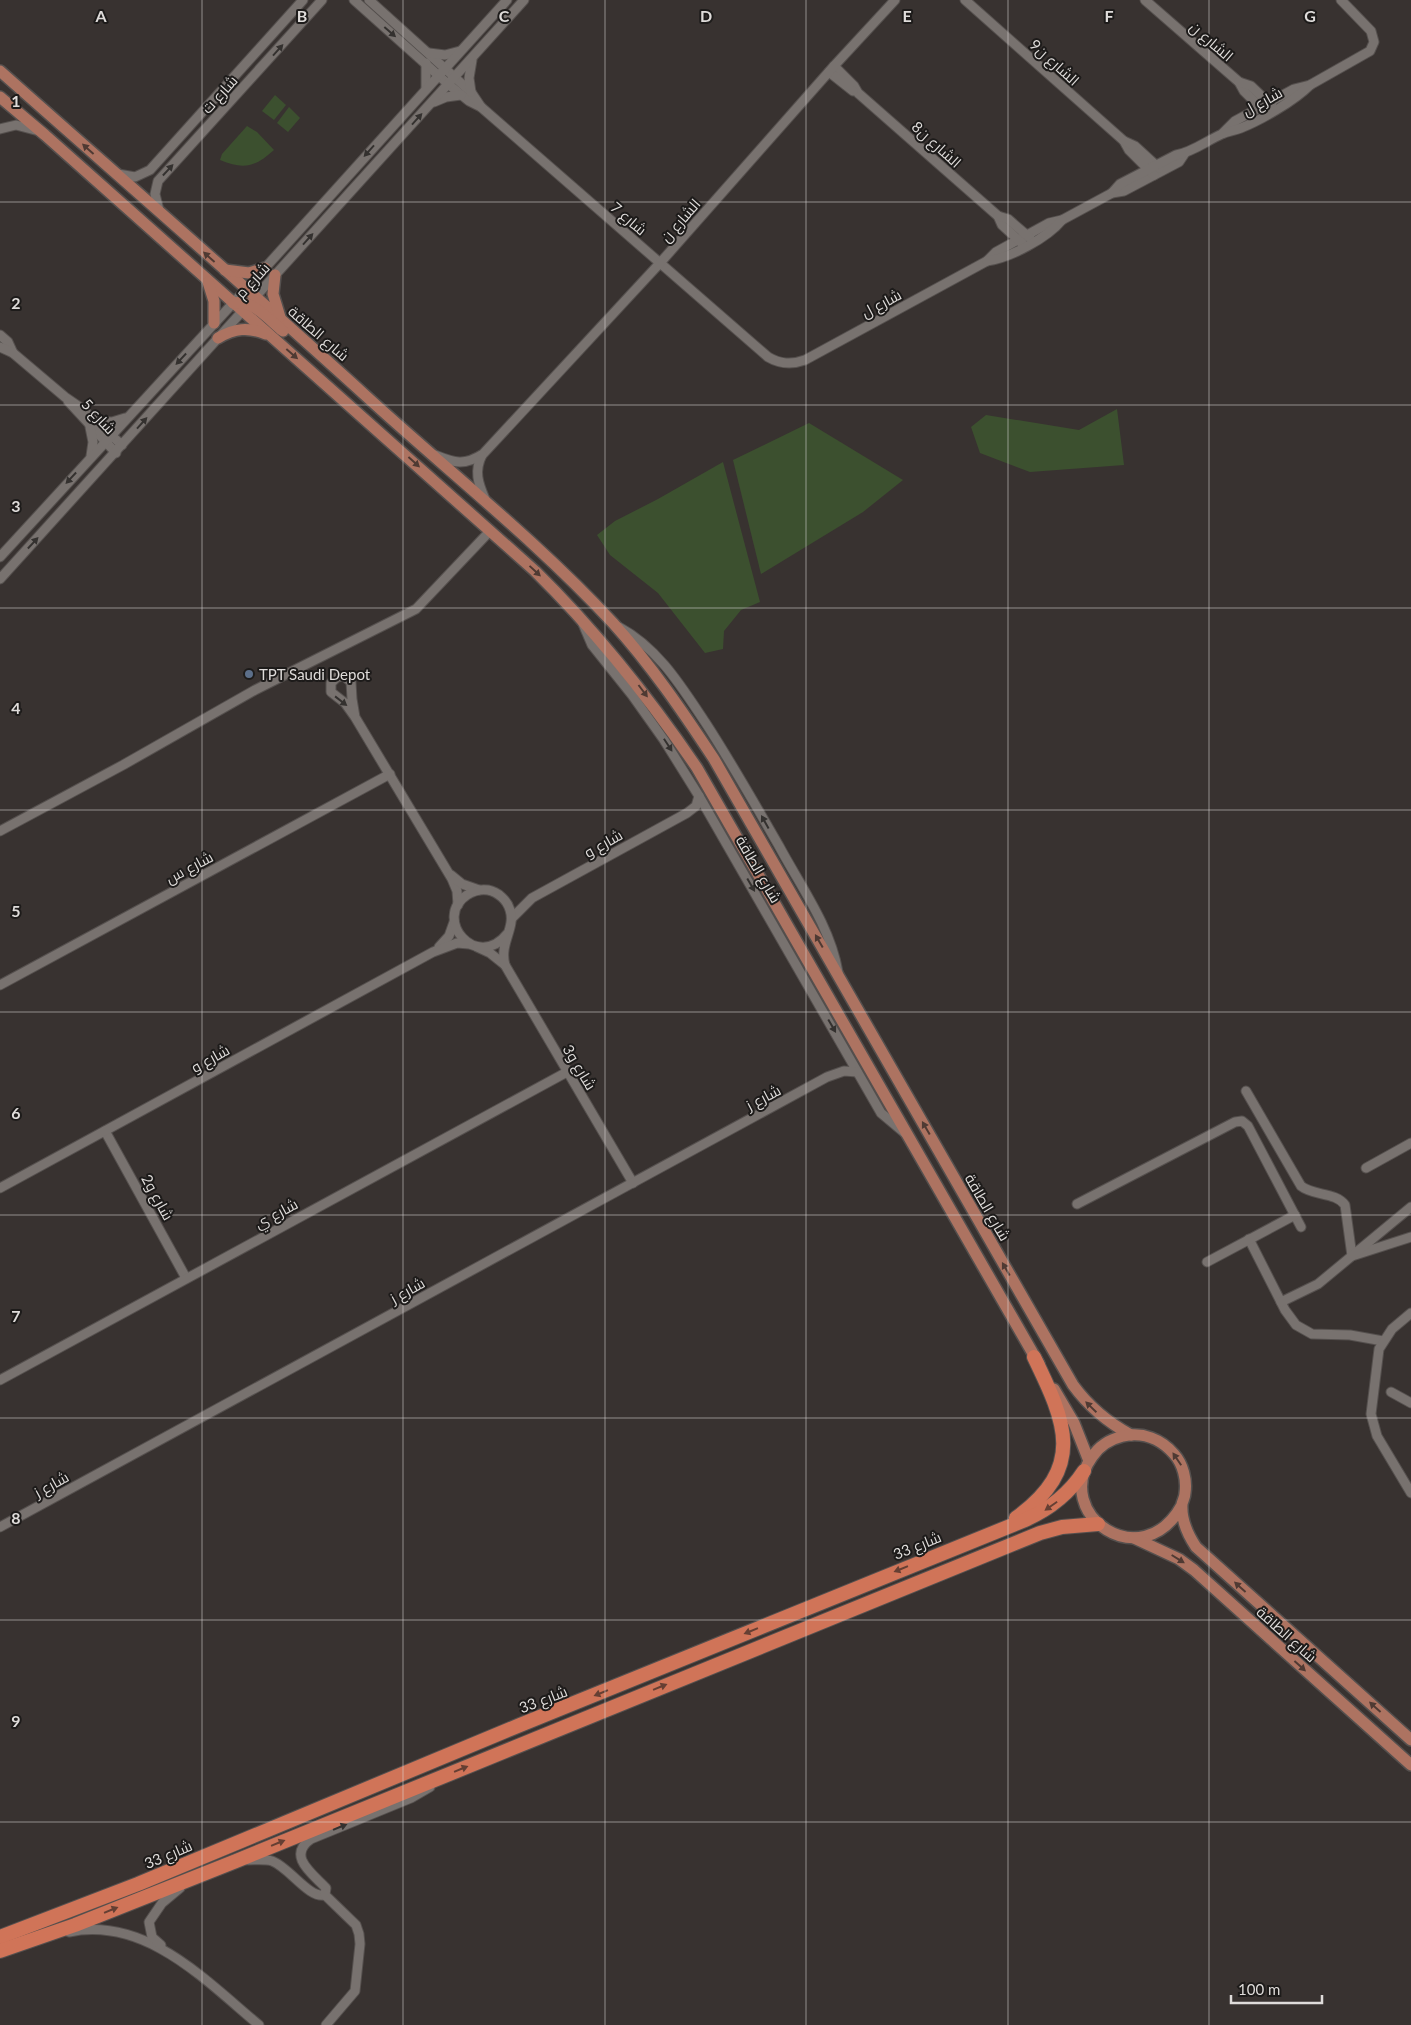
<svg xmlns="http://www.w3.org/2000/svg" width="1411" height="2025" font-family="Lato,Cairo,sans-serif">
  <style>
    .green { fill: #3c502f }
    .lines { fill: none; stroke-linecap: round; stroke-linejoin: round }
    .minor-casing { stroke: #55504e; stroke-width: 11 }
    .major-casing { stroke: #55504e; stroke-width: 14 }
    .highway-casing { stroke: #55504e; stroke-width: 16 }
    .minor { stroke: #78726f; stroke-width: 9 }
    .major { stroke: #ad7361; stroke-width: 11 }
    .highway { stroke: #d07458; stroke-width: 14 }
    .oneway { fill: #34312f }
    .oneway2 { fill: #4f3a33 }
    .oneway3 { fill: #653f33 }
    .grid { fill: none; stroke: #dfdcda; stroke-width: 1; stroke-opacity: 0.55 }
    .service-dot { fill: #5c6f8a; stroke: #1d1b1a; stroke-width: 2 }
    .labels { text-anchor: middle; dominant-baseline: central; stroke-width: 4; stroke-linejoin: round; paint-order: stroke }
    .street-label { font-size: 15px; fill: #dfdcda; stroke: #1d1b1a }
    .poi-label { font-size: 15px; fill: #dfdcda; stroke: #1d1b1a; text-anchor: start }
    .grid-label { font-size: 16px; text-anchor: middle; font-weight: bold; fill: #dfdcda; stroke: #1d1b1a; stroke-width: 4; stroke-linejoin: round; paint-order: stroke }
  </style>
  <rect width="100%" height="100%" fill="#383230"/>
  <g class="green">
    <polygon points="275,95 286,105 274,120 262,111"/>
    <polygon points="289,107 300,118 288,132 277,123"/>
    <path d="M 247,126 L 257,132 L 274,150 C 255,167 244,170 220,160 L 222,154 Z"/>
    <polygon points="1117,409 1124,465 1030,472 980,453 971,427 986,415 1079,430"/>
    <polygon points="809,423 903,480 863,512 761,574 733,460"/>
    <polygon points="723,462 760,602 741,610 724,631 723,649 705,653 658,593 610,555 597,535 615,521 658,499"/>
  </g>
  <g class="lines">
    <defs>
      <g id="minor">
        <path d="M 354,0 L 448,84 L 469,101 L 481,107 L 768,357 C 780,364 791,365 805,360 L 987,261 L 996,252 L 1049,223 L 1062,220 L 1112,193 L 1124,191 L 1179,162 L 1185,153"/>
        <polyline points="369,0 471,92 481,107"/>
        <polyline points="965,0 1124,141 1129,150 1154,175"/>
        <polyline points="1145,0 1239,82 1244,91 1263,110"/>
        <polyline points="429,53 445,55 460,51"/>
        <polyline points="834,66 854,86 858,93 998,216 1002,225 1025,246"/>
        <polyline points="829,72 853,91"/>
        <polyline points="1239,82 1251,86 1272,106"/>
        <polyline points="426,89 426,63"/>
        <polyline points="471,92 469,78 472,60"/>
        <polyline points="434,102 446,97 461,95"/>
        <polyline points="0,129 16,125 35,130"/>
        <polyline points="1223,133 1235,121 1294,89 1310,85 1370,51 1374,42 1371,31 1341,0"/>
        <polyline points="1124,141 1135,146 1159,168"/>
        <polyline points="118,174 135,177 150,170 303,0"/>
        <path d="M 1112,193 L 1120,184 L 1176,155 C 1193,152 1206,141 1222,134 C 1228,131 1234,131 1241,128 C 1261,120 1294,101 1310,85"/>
        <polyline points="159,210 155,194 158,181 322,0"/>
        <polyline points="998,216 1008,219 1030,238"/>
        <path d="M 987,261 C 1010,258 1047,238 1062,220"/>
        <polyline points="0,335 8,342 13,353"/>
        <polyline points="0,347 13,353 65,397 81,408 122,445"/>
        <polyline points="68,401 116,453"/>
        <polyline points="96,421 112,422 125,418"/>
        <polyline points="90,427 93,442 91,456"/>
        <path d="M 435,455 C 455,463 464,466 483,454 L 660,263 L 834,66 L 895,0"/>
        <path d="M 482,455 C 474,471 478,483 485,499"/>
        <polyline points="0,557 246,289 507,0"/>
        <polyline points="0,579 524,0"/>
        <polyline points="583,624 592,645 632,695 664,740 699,796 881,1113 906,1134"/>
        <path d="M 619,627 C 658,648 681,686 705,722 C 731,762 755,804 779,846 C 801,887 830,926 838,972"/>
        <polyline points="355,717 352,699 351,682 344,676 337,677 331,683 331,692 345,703 355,717 452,879 457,891 458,905"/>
        <polyline points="0,831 123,765 255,690 416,609 490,531"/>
        <polyline points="451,875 462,884 479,890"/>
        <polyline points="512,918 532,898 687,813 696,806 699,796"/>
        <polyline points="439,947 449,936 454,922"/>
        <polyline points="477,947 490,953 505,965 633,1183"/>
        <path d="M 505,965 C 499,943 516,928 510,910 C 507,900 498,892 488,890 C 481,889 473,891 467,895 C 432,918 476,973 508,933"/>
        <polyline points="0,985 390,774"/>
        <path d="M 1246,1091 L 1301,1186 C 1313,1196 1336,1192 1345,1205 L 1352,1256 L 1411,1237"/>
        <polyline points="105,1131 186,1278"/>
        <polyline points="1366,1168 1411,1143"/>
        <polyline points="0,1188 433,952 457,943 469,944"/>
        <polyline points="1077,1204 1235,1122 1242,1121 1248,1126 1301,1227"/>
        <polyline points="1249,1239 1285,1310 1296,1325 1312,1334 1350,1335 1383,1341"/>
        <polyline points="1207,1262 1295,1215"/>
        <polyline points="1281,1302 1318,1284 1411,1207"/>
        <polyline points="1411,1313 1392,1329 1379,1349 1371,1414 1377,1436 1411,1493"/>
        <polyline points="0,1380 567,1072"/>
        <polyline points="1391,1392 1411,1403"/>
        <polyline points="0,1527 827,1077 844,1071 857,1072"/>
        <path d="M 248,1860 C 256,1860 265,1859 272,1861 C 289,1867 309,1899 325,1895"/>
        <path d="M 69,1932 C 146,1916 206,1981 259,2025"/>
        <polyline points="161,1945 152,1937 149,1922 162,1903 180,1888"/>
        <path d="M 326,2025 L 355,1991 L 360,1944 L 359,1934 L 356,1925 L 325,1895 L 326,1888 C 313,1874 286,1856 311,1839 L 411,1798 L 430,1787"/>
      </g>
      <g id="major">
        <path d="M 0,71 C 122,179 245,286 366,396 C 448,471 537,541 613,623 C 651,665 683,712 714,759 L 1073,1385 C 1089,1407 1107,1422 1131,1435"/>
        <path d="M 0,97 L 45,135 L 535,571 C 597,632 648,696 697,768 L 1039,1364"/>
        <polyline points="225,270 249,273 265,268"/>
        <polyline points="275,275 273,294 280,317"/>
        <polyline points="208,282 214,301 214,323"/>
        <path d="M 233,303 C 253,299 269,320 283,331"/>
        <path d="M 218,338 C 235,328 248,327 266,334"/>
        <polyline points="1054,1389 1074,1423 1089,1461"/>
        <path d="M 1182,1505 C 1142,1578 1051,1514 1092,1457 C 1099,1446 1111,1439 1123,1436 C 1143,1432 1161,1439 1174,1454 C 1183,1464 1187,1480 1185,1493 C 1185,1497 1183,1500 1182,1504 C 1181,1519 1188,1535 1196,1547 L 1411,1740"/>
        <polyline points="1134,1538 1179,1559 1194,1570 1411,1765"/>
      </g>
      <g id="highway">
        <path d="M 1016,1518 C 1086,1467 1066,1423 1034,1357"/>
        <path d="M 0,1937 L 138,1884 L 520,1725 L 1025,1520 C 1050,1509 1069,1494 1084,1471"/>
        <polyline points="0,1951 75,1925 236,1861 1040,1533 1062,1527 1098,1524"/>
      </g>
    </defs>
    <use href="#minor" class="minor-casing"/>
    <use href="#major" class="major-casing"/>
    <use href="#highway" class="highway-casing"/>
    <use href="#minor" class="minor"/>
    <use href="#major" class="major"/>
    <use href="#highway" class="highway"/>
  </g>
  <defs><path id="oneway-solid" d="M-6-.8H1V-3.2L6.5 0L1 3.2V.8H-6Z" transform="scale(1.25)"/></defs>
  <g class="oneway">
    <use href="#oneway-solid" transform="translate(390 32) rotate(41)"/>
    <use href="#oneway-solid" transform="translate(278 50) rotate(-48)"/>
    <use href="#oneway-solid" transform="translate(417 119) rotate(-48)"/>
    <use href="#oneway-solid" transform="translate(369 151) rotate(132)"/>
    <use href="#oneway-solid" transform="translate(168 170) rotate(-47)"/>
    <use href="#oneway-solid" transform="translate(308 239) rotate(-48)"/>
    <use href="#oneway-solid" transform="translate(181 359) rotate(133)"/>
    <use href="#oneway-solid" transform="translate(142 423) rotate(-48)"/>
    <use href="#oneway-solid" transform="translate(71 478) rotate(133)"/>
    <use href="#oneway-solid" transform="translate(33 543) rotate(-47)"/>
    <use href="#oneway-solid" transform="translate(341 701) rotate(38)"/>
    <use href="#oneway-solid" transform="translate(668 745) rotate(57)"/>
    <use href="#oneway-solid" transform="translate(765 822) rotate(-119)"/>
    <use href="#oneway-solid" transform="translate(751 885) rotate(60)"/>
    <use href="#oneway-solid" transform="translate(832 1026) rotate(60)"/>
    <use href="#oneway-solid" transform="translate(340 1827) rotate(-22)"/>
  </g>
  <g class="oneway2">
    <use href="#oneway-solid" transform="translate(88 149) rotate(-138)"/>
    <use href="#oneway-solid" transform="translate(209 257) rotate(-138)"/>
    <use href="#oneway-solid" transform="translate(292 354) rotate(41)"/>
    <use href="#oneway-solid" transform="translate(414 462) rotate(42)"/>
    <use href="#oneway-solid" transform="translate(535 571) rotate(43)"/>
    <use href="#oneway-solid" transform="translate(643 691) rotate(53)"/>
    <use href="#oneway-solid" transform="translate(819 941) rotate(-120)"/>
    <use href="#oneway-solid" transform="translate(926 1128) rotate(-120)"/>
    <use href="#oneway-solid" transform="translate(1006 1269) rotate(-120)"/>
    <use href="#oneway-solid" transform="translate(1091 1407) rotate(-136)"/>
    <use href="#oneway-solid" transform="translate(1177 1459) rotate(-124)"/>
    <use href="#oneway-solid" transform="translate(1178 1559) rotate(32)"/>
    <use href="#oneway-solid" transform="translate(1240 1587) rotate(-138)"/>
    <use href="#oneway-solid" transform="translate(1300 1666) rotate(42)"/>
    <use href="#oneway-solid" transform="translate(1375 1707) rotate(-138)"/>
  </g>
  <g class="oneway3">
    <use href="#oneway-solid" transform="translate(1051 1506) rotate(145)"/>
    <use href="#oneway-solid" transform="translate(901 1569) rotate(158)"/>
    <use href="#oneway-solid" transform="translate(751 1631) rotate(158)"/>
    <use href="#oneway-solid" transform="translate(660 1687) rotate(-22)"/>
    <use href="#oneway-solid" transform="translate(601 1693) rotate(158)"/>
    <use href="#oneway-solid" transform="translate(461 1769) rotate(-22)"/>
    <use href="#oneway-solid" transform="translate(278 1843) rotate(-22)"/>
    <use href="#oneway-solid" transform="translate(111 1910) rotate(-22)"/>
  </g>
  <path class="grid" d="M 202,0 L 202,2025M 403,0 L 403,2025M 605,0 L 605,2025M 806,0 L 806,2025M 1008,0 L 1008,2025M 1209,0 L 1209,2025M 0,202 L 1411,202M 0,405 L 1411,405M 0,608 L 1411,608M 0,810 L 1411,810M 0,1012 L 1411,1012M 0,1215 L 1411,1215M 0,1418 L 1411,1418M 0,1620 L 1411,1620M 0,1822 L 1411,1822"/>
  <circle class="service-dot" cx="249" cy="674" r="5"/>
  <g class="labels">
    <g class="street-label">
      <text transform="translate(1212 41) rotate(41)">الشارع ن</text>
      <text transform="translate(1055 62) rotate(42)">الشارع ن9</text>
      <text transform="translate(219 94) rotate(-48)">شارع ت</text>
      <text transform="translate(1262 101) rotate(-29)">شارع ل</text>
      <text transform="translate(937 144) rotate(42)">الشارع ن8</text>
      <text transform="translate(629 218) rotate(41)">شارع 7</text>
      <text transform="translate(680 220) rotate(-49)">الشارع ن</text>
      <text transform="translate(252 280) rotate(-47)">شارع م</text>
      <text transform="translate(881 303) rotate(-28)">شارع ل</text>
      <text transform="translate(319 333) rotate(41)">شارع الطاقة</text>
      <text transform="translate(99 416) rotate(47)">شارع 5</text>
      <text transform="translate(603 843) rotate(-29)">شارع و</text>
      <text transform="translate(189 867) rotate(-28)">شارع س</text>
      <text transform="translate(759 869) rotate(60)">شارع الطاقة</text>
      <text transform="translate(210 1058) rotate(-29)">شارع و</text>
      <text transform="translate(580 1067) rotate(59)">شارع و3</text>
      <text transform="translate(763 1097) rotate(-28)">شارع ز</text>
      <text transform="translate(158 1197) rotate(61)">شارع و2</text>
      <text transform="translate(988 1207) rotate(60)">شارع الطاقة</text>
      <text transform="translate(276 1213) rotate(-28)">شارع ي</text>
      <text transform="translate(407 1290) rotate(-29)">شارع ز</text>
      <text transform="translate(51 1484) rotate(-29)">شارع ز</text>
      <text transform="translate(917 1545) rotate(-22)">شارع 33</text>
      <text transform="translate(1287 1634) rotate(42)">شارع الطاقة</text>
      <text transform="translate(543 1699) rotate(-21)">شارع 33</text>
      <text transform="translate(168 1854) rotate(-23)">شارع 33</text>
    </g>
    <g class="poi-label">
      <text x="259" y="674">TPT Saudi Depot</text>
    </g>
  </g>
  <g class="grid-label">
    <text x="101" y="22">A</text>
    <text x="302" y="22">B</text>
    <text x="504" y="22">C</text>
    <text x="706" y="22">D</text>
    <text x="907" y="22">E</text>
    <text x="1109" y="22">F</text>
    <text x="1310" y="22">G</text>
    <text x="16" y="107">1</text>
    <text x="16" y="309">2</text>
    <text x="16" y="512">3</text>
    <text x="16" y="714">4</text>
    <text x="16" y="917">5</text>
    <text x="16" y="1119">6</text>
    <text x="16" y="1322">7</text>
    <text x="16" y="1524">8</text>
    <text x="16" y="1727">9</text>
  </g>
  <path d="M1231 1995v8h91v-8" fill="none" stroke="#dfdcda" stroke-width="2.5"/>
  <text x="1238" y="1995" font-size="15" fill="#dfdcda" stroke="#1d1b1a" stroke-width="4" paint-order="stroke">100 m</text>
</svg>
